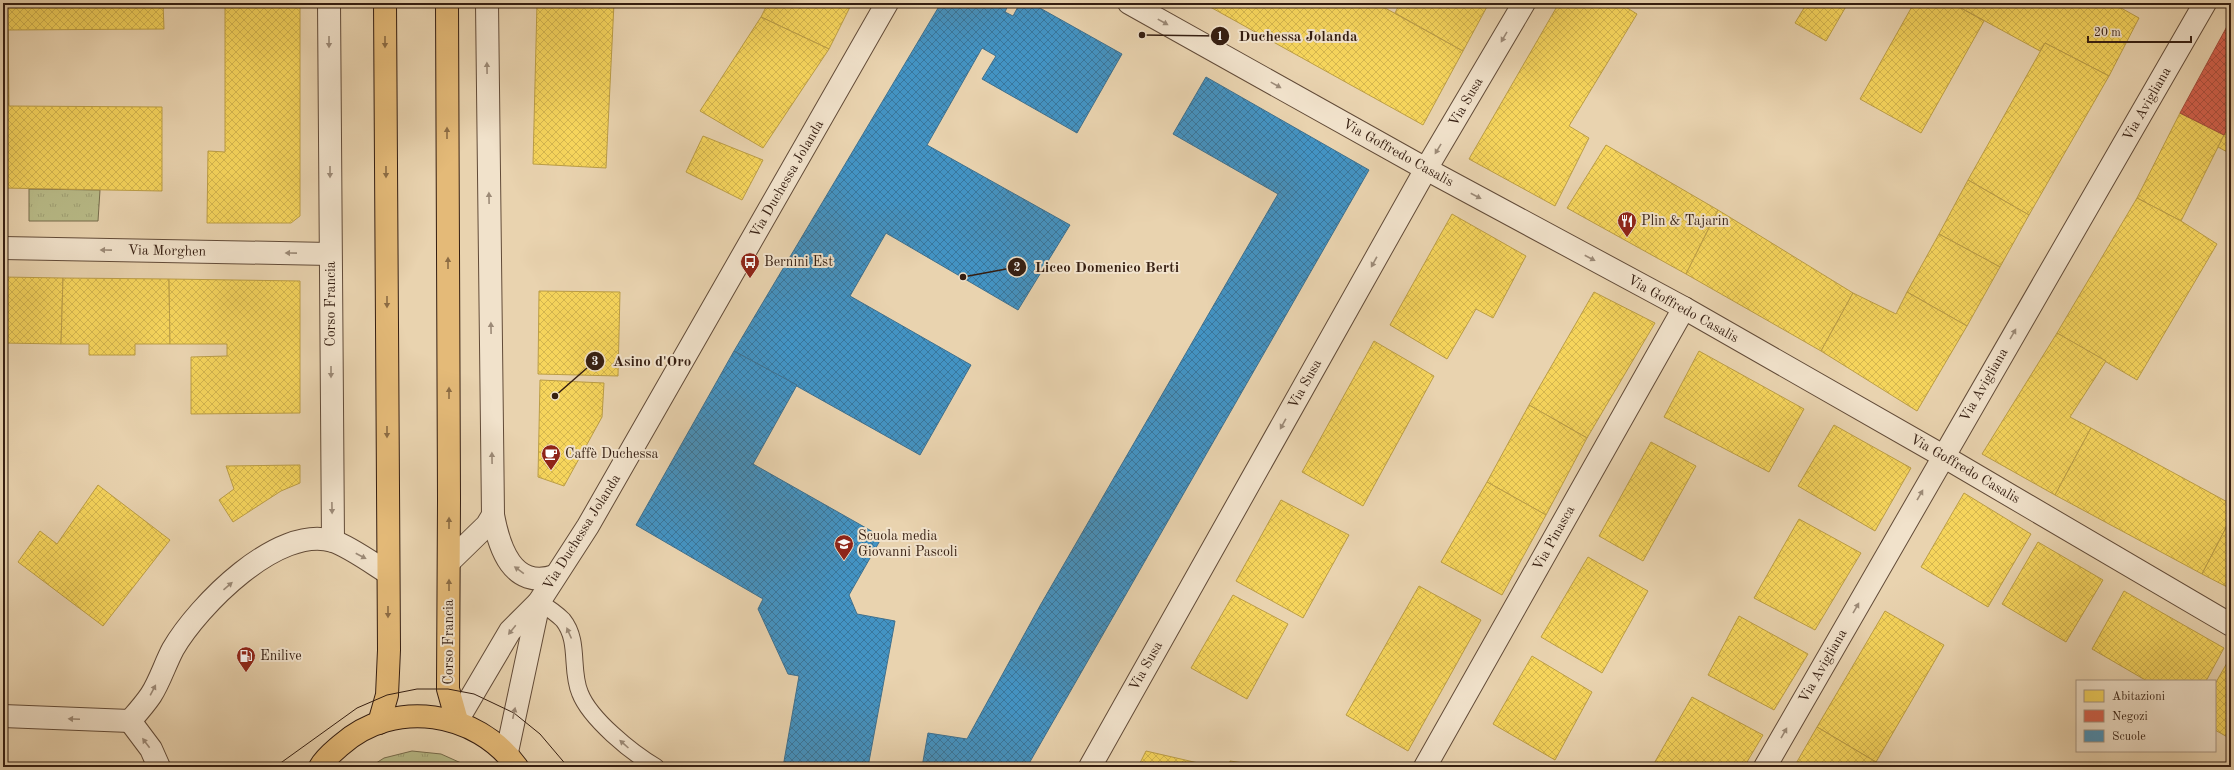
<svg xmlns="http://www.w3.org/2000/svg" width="2234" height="770" font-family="'Old Standard TT',serif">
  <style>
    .grass { fill: url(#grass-tufts); stroke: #776d4d }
    .homes { fill: url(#homes-cross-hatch); stroke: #bc9e46 }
    .shops { fill: url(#shops-cross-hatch); stroke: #a64c3b }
    .schools { fill: url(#schools-cross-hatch); stroke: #3f708e }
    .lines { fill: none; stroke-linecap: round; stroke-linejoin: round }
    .service-casing { stroke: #624b38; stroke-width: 18 }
    .minor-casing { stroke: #624b38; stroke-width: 24 }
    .tertiary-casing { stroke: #624b38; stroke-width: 24 }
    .primary-casing { stroke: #351e11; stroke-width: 24 }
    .service { stroke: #f1e2cb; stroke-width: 16 }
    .minor { stroke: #f1e2cb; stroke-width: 22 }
    .tertiary { stroke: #f1e2cb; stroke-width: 22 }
    .primary { stroke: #e4ba78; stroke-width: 22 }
    .tram { stroke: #351e11; stroke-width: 1 }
    .oneway { fill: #9c8a77 }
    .oneway2 { fill: #8c6c44 }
    .labels { text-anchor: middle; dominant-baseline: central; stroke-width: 4; stroke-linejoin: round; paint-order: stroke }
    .street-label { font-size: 14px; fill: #351e11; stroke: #f1e2cb }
    .poi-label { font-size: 14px; fill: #351e11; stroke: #f1e2cb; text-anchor: start }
    .leader { fill: none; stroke: #351e11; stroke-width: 1.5 }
    .callout-dot { fill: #351e11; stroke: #f1e2cb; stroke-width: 1.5 }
    .mark-label { font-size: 12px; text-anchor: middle; font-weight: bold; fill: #fff }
    .callout-label { font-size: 15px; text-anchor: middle; font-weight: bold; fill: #351e11; stroke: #f1e2cb; stroke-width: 4; stroke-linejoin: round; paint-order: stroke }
  </style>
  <defs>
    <pattern id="grass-tufts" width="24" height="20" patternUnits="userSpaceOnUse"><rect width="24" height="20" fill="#b9bc89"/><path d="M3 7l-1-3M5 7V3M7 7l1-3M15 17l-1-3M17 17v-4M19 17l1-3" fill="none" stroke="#a0a175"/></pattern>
    <pattern id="homes-cross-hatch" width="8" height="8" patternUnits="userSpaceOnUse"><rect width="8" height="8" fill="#f6d55c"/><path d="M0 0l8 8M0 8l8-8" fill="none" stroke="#d4b64f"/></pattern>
    <pattern id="shops-cross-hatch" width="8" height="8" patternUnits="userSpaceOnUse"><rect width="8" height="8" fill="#d6604d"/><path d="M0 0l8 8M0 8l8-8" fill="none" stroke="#ae4f3f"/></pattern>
    <pattern id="schools-cross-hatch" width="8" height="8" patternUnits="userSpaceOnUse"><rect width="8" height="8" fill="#4393c3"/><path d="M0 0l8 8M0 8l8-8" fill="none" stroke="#39779d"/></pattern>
  </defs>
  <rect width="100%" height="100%" fill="#e9d3af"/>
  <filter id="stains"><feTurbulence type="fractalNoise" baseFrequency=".005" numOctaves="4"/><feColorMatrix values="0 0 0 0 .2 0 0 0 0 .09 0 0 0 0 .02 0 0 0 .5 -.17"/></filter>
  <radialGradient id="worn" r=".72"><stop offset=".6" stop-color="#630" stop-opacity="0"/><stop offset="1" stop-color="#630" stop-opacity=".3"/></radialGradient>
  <g class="grass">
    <polygon points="29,189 100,190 98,221 29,221"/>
    <polygon points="412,751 441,754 470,767 370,767 384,758"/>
  </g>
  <g class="homes">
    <polygon points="3,3 163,3 164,29 8,30 9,106 162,107 162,191 3,188"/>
    <polygon points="225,3 300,3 300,216 291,223 207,223 208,151 225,152"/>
    <polygon points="537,3 614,3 606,168 533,164"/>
    <polygon points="768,3 852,3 829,49 761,17"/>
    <polygon points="1203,3 1376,3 1463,51 1423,125"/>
    <polygon points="1400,3 1489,3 1463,51 1395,13"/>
    <polygon points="1559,3 1619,3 1637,14 1569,126 1589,138 1555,206 1469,159"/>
    <polygon points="1807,3 1848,3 1826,41 1795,23"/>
    <polygon points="1914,3 1952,3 1984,21 1921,133 1860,99"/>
    <polygon points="1952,3 2112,3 2139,18 2109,76 2045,43 2040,51"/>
    <polygon points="761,17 829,49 763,148 700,111"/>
    <polygon points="2045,43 2109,76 2029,215 1968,180"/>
    <polygon points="2180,113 2224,135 2181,221 2137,198"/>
    <polygon points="2228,127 2231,129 2231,154 2218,147"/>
    <polygon points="703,136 763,160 742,200 686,172"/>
    <polygon points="1606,145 1718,210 1686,274 1567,208"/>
    <polygon points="1968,180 2029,215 2000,267 1939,234"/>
    <polygon points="2137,198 2181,221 2217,244 2137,380 2057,333"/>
    <polygon points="1718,210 1853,293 1821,351 1686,274"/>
    <polygon points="1452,214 1526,256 1493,318 1476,309 1447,359 1390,325"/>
    <polygon points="1939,234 2000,267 1967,326 1907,292"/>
    <polygon points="3,277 63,278 61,344 3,343"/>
    <polygon points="63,278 169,279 170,344 135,344 135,355 89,355 89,344 61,344"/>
    <polygon points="169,279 300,281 300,413 191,414 191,357 227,356 227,344 170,344"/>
    <polygon points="539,291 620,292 618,376 538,374"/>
    <polygon points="1594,292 1655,323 1587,438 1529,405"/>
    <polygon points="1907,292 1967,326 1917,411 1821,351 1853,293 1896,314"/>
    <polygon points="2057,333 2106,361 2070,417 2091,428 2055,495 1982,454"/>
    <polygon points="1374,341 1434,376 1363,506 1302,472"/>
    <polygon points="1699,351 1804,409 1769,472 1664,417"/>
    <polygon points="540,380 604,383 602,417 564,486 538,477"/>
    <polygon points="1529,405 1587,438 1546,515 1487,482"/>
    <polygon points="1834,425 1911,468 1875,531 1798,486"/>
    <polygon points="2091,428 2231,504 2231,518 2202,574 2055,495"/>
    <polygon points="1651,442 1696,466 1643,561 1599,536"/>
    <polygon points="300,465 300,483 281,491 233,522 219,500 234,489 226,466"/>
    <polygon points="1487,482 1546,515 1502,595 1441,562"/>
    <polygon points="98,485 170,540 103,626 18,562 40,531 57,544"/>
    <polygon points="1964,493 2031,534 1988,607 1921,567"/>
    <polygon points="1281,500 1349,535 1303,618 1236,581"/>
    <polygon points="2231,518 2231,589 2202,574"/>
    <polygon points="1799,519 1861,553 1815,630 1754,598"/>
    <polygon points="2038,542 2103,580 2066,642 2002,604"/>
    <polygon points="1588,557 1648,591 1602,673 1541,637"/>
    <polygon points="1419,586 1481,620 1408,751 1346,715"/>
    <polygon points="2124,591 2224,648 2206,681 2147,681 2092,649"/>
    <polygon points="1233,595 1288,624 1247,699 1191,668"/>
    <polygon points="1885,611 1944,645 1876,762 1817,727"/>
    <polygon points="1739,616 1808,654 1774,710 1708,675"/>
    <polygon points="1532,656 1592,692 1555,760 1493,724"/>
    <polygon points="2227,663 2231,665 2231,739 2215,730 2215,684"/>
    <polygon points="1692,697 1763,735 1744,767 1652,767"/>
    <polygon points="1817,727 1876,762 1873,767 1794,767"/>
    <polygon points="1146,751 1207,765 1206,767 1138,767"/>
    <polygon points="1230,761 1271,767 1229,767"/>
  </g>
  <polygon class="shops" points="2231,19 2231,122 2224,135 2180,113"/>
  <g class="schools">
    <polygon points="941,3 1009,3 1005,12 1013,16 1020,3 1031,3 1122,54 1077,133 982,79 996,56 982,48 927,145 1070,225 1018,310 886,233 850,296 971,365 920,455 734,351"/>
    <polygon points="1206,77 1369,170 1027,767 922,767 928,733 967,739 1041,604 1278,194 1173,134"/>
    <polygon points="734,351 797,385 753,464 882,537 849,595 857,614 895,621 868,767 783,767 799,676 788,674 758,609 763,599 636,525"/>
  </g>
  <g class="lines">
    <defs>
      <path id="service" d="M 539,602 C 547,607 556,613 563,620 C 580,641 570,670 580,693 C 590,719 632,753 656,767"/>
      <g id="minor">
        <polyline points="329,3 333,541"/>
        <polyline points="1129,3 1426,169 1684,308 1943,456 2231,625"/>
        <polyline points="3,248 330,254"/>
        <polyline points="449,562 487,525 493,515 487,3"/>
        <polyline points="3,716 130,721"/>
        <path d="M 130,721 C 137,713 145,704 151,695 C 160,681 165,664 173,649 C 198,606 278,524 333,541 C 350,547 372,563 388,573"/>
        <polyline points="130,721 151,749 159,767"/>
        <polyline points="1090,767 1426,169 1524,3"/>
        <polyline points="1425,767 1684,308"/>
        <polyline points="1765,767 2205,3"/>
      </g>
      <g id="tertiary">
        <path d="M 493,515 C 499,547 512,590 555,576"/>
        <polyline points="457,721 510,631 539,602 588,526 887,3"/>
        <polyline points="507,752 539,602"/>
      </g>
      <g id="primary">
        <polyline points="447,3 449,500 448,689 457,721"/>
        <polyline points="379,723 387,695 389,650 385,3"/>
        <path d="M 320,767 C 325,758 333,752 341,745 C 394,698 477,711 517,767"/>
      </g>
    </defs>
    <use href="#service" class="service-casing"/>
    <use href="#minor" class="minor-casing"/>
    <use href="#tertiary" class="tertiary-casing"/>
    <use href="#primary" class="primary-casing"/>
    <use href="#service" class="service"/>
    <use href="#minor" class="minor"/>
    <use href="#tertiary" class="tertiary"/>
    <use href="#primary" class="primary"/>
    <polyline class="tram" points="275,767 357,708 387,695 417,689 448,689 474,694 514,713 540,734 568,767"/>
  </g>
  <defs><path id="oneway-solid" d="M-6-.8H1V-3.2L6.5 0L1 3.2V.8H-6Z"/></defs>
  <g class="oneway">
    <use href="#oneway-solid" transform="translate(1163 22) rotate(29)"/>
    <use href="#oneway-solid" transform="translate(1504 37) rotate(120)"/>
    <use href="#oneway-solid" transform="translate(329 42) rotate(90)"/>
    <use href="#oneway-solid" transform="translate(487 68) rotate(-91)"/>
    <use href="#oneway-solid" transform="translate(1276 85) rotate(29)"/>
    <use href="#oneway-solid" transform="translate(1438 149) rotate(121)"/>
    <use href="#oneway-solid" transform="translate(330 172) rotate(90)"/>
    <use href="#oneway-solid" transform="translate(1476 196) rotate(28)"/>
    <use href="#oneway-solid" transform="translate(489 198) rotate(-91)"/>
    <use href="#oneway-solid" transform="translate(106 250) rotate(-179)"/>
    <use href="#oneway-solid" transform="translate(291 253) rotate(-179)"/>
    <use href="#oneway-solid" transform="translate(1590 258) rotate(28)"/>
    <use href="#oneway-solid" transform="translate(1374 262) rotate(119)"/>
    <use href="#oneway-solid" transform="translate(491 328) rotate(-91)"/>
    <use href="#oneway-solid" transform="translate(2013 334) rotate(-60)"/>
    <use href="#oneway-solid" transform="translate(331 372) rotate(90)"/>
    <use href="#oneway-solid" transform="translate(1283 424) rotate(119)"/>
    <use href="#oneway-solid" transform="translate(492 458) rotate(-91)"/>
    <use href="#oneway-solid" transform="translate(1920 495) rotate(-60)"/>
    <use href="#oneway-solid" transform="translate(332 508) rotate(89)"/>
    <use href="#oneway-solid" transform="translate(361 556) rotate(28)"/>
    <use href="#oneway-solid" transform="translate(519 570) rotate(-144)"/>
    <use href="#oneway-solid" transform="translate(228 586) rotate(-41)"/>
    <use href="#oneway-solid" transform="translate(1856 608) rotate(-60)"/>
    <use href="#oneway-solid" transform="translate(512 630) rotate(129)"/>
    <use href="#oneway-solid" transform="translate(569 633) rotate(-114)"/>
    <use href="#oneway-solid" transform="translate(153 690) rotate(-62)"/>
    <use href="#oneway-solid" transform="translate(514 713) rotate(-78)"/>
    <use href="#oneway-solid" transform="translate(74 719) rotate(-177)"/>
    <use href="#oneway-solid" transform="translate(1784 733) rotate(-60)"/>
    <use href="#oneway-solid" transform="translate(146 743) rotate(-127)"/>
    <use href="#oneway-solid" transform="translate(624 744) rotate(-138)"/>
  </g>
  <g class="oneway2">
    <use href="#oneway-solid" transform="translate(385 42) rotate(90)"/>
    <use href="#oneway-solid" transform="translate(447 133) rotate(-90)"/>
    <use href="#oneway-solid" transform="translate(386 172) rotate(90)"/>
    <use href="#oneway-solid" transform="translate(448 263) rotate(-90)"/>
    <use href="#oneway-solid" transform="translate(387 302) rotate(90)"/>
    <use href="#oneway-solid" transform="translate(449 393) rotate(-90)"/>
    <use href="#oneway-solid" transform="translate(387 432) rotate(90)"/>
    <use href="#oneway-solid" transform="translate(449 523) rotate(-90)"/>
    <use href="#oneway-solid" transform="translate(449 585) rotate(-90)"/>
    <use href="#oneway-solid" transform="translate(388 612) rotate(90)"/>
  </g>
  <defs>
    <symbol id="restaurant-pin" viewBox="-11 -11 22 30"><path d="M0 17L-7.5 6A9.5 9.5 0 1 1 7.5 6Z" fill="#8f2418" stroke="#f1e2cb"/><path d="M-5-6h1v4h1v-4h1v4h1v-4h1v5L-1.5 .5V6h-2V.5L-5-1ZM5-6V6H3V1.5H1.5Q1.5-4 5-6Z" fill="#fff"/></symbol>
    <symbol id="bus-pin" viewBox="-11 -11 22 30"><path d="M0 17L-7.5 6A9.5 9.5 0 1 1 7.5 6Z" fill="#8f2418" stroke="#f1e2cb"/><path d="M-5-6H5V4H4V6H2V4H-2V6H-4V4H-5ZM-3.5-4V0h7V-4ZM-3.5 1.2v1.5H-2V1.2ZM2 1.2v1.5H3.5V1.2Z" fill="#fff"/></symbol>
    <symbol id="cafe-pin" viewBox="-11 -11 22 30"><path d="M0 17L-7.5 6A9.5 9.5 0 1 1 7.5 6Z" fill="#8f2418" stroke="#f1e2cb"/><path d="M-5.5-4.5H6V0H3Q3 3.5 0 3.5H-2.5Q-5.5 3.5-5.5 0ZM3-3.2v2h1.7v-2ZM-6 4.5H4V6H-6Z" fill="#fff"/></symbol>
    <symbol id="school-pin" viewBox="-11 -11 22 30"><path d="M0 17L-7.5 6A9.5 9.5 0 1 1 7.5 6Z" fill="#8f2418" stroke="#f1e2cb"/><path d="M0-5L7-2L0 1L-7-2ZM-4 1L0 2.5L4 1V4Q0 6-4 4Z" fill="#fff"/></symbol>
    <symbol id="fuel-pin" viewBox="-11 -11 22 30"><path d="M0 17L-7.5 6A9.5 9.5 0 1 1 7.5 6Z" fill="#8f2418" stroke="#f1e2cb"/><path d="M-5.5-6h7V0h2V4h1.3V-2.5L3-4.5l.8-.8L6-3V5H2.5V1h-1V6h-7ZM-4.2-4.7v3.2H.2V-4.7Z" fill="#fff"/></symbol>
  </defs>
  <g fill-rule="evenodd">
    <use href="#restaurant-pin" x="1616" y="210" width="22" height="30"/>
    <use href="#bus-pin" x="739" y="251" width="22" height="30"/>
    <use href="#cafe-pin" x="540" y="443" width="22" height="30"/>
    <use href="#school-pin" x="833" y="533" width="22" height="30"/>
    <use href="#fuel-pin" x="235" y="645" width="22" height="30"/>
  </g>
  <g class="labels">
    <g class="street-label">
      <text transform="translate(1466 102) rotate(-60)">Via Susa</text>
      <text transform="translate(2147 104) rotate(-60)">Via Avigliana</text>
      <text transform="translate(1398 153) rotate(29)">Via Goffredo Casalis</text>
      <text transform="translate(787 179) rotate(-60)">Via Duchessa Jolanda</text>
      <text transform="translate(167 251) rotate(1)">Via Morghen</text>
      <text transform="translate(331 304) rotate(-90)">Corso Francia</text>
      <text transform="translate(1683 309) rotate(29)">Via Goffredo Casalis</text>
      <text transform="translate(1305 384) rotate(-61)">Via Susa</text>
      <text transform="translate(1984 385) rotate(-60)">Via Avigliana</text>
      <text transform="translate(1965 469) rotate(30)">Via Goffredo Casalis</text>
      <text transform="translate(582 532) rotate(-58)">Via Duchessa Jolanda</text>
      <text transform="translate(1554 538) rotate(-61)">Via Pinasca</text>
      <text transform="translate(449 642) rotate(-90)">Corso Francia</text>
      <text transform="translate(1146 666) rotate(-61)">Via Susa</text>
      <text transform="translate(1823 666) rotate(-60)">Via Avigliana</text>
    </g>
    <g class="poi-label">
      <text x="1641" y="221">Plin &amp; Tajarin</text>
      <text x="764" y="262">Bernini Est</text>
      <text x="565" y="454">Caffè Duchessa</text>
      <text x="858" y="536">Scuola media<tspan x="858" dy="16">Giovanni Pascoli</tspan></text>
      <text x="260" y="656">Enilive</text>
    </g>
  </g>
  <path class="leader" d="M1142 35L1220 36M963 277L1017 267M555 396L595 361"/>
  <g class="callout-dot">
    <circle cx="1142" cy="35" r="4"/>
    <circle cx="963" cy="277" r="4"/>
    <circle cx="555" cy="396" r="4"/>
    <circle cx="1220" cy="36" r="10"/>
    <circle cx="1017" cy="267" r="10"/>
    <circle cx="595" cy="361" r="10"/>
  </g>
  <g class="mark-label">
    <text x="1220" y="40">1</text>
    <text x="1017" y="271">2</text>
    <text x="595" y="365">3</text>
  </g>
  <g class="callout-label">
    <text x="1298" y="41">Duchessa Jolanda</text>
    <text x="1107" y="272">Liceo Domenico Berti</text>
    <text x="652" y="366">Asino d'Oro</text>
  </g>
  <rect width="2234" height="770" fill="none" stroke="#e9d3af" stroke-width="16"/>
  <rect x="4" y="4" width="2226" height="762" fill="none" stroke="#351e11" stroke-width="2"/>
  <rect x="8" y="8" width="2218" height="754" fill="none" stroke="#351e11"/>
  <rect x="2076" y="680" width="140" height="72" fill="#f1e2cb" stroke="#a69481"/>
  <rect x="2084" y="690" width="20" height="12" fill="#f6d55c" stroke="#a69481"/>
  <text x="2112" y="700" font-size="12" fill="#351e11">Abitazioni</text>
  <rect x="2084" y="710" width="20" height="12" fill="#d6604d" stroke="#a69481"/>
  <text x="2112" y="720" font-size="12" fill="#351e11">Negozi</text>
  <rect x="2084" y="730" width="20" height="12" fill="#4393c3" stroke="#a69481"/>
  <text x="2112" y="740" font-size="12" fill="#351e11">Scuole</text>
  <path d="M2088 36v6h103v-6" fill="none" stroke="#351e11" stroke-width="2"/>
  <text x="2094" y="36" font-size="12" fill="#351e11" stroke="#f1e2cb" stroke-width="3" paint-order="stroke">20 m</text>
  <rect width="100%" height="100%" filter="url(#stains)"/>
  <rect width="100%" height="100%" fill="url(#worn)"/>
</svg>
